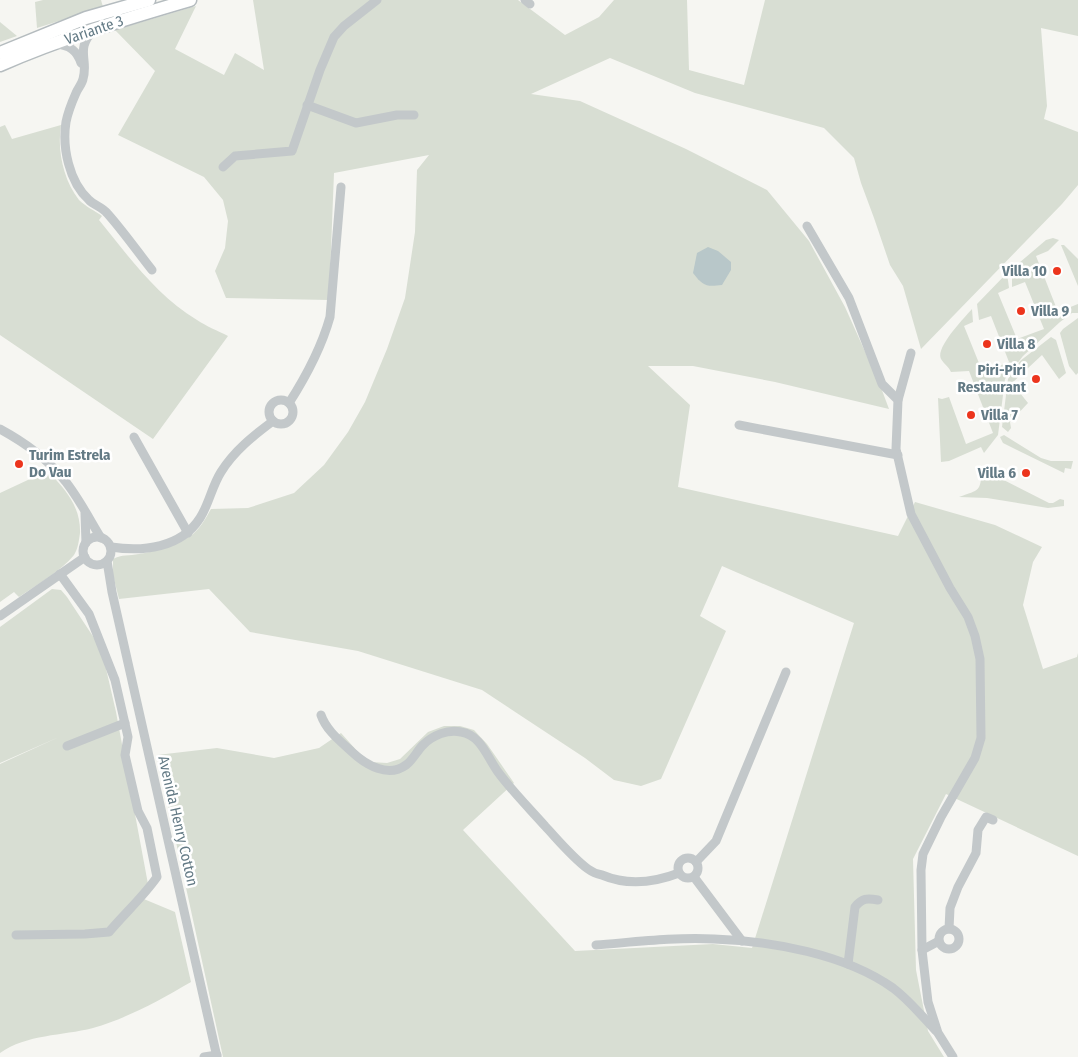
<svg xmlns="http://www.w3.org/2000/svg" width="1078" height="1057" font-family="'Fira Sans Condensed',sans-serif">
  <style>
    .green { fill: #d8ded3 }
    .water { fill: #b8c7c9 }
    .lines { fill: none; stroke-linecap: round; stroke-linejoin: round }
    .secondary-casing { stroke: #b5bcbf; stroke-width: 15 }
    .street { stroke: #c3c8ca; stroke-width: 9 }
    .secondary { stroke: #fff; stroke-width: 12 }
    .poi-dot { fill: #ec351d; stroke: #fff; stroke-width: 2 }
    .labels { text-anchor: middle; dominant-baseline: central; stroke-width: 5; stroke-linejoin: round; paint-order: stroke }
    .street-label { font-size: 15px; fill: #637a85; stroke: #fff }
    .poi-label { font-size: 15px; font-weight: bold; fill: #637a85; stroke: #fff; text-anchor: start }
  </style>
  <rect width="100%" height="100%" fill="#f6f6f2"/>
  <g class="green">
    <polygon points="43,0 101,0 103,7 37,28 35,2"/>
    <path d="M 253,0 L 518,0 L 565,35 L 599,17 L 614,0 L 687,0 L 689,70 L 744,85 L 765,0 L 1078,0 L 1078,36 L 1041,28 L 1047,106 L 1044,119 L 1078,132 L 1078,185 L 1062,204 L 921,349 L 903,286 L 890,265 L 874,218 L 861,183 L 854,158 L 824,128 L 695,93 L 610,58 L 531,94 L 580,101 L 686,149 L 767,190 L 809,241 L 845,307 L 880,385 L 889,409 L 775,382 L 693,366 L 648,366 L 690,405 L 678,487 L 898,536 L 915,502 L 995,525 L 1042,547 L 1033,562 L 1023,605 L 1043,669 L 1077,657 L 1078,653 L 1078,856 L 946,794 L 913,859 L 916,970 L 928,1031 L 944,1057 L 223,1057 L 157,755 L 217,748 L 274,758 L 319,748 L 341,733 L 358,752 L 371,762 L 387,763 L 400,759 L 428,732 L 444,726 L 460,726 L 474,730 L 487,744 L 514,783 L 463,830 L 575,951 L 713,944 L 752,948 L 854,623 L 722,566 L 700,616 L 726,631 L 661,779 L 641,786 L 614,780 L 585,758 L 482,690 L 358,651 L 250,632 L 209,589 L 119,599 L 113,575 L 113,559 C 122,554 129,556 139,554 C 153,552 182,543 193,534 C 201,527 206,518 211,509 L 248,508 L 294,493 L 324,465 L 348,432 L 365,402 L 387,349 L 405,298 L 415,232 L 417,170 L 429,155 L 334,173 L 329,300 L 226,298 L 215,271 L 225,248 L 228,221 L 223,200 L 204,177 L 118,135 L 155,71 L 115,30 L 196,6 L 175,49 L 224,75 L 235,53 L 264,70 Z"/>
    <polygon points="0,22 17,36 0,42"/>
    <path d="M 5,125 L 12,139 L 61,125 C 57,150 63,179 79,200 C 85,206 95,211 102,216 L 99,220 C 129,257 156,295 197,320 C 206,326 218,331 228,336 L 153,439 L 0,335 L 0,127 Z"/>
    <path d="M 1053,238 L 1059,240 L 1048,251 L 1036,256 L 1058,312 L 1078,304 L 1078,313 L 1072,313 L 1060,322 L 1023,356 L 1005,379 L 998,435 L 984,453 L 981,447 L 949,461 L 941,462 L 938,398 L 942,399 L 949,397 L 966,444 L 993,433 L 969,371 L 951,372 C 949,367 944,364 941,359 C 935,348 964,318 972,309 L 973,322 L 964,326 L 983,373 L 1009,362 L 991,316 L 979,320 L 977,304 L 1007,273 L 1009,288 L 998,293 L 1017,339 L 1044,329 L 1025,282 L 1012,287 L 1012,269 L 1046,240 Z"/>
    <polygon points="1061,245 1064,245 1078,259 1078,286"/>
    <polygon points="1078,318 1078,373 1076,375 1069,366 1060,333 1063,329"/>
    <polygon points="1051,337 1056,340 1066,373 1059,379 1042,355 1012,383 1028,403 1010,422 1011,428 1008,432 1002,427 1008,379 1020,361"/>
    <polygon points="1004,435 1041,458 1051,461 1073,461 1071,469 1065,468 1064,473 1003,443 1000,437"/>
    <path d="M 982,469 L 1049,503 L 1053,503 L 1060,499 L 1064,500 L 1064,506 L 1048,508 L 987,498 L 959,497 C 980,489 980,493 982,469 Z"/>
    <path d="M 47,471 C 65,488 81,507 80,533 C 79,540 78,549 74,555 C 61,571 36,585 19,597 L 14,592 L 0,602 L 0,493 Z"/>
    <path d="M 52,589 L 61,590 L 67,597 L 100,647 L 104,660 L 116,712 L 148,884 L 139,897 L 175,912 L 191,982 C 160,1000 128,1018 93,1028 C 62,1036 27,1034 0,1053 L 0,764 L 59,737 L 0,763 L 0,627 Z"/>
  </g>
  <path class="water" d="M 708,247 L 718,251 L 731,262 L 731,270 L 722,285 C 706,287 703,286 693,273 L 697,253 Z"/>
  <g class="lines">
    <defs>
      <g id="secondary">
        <polyline points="0,53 86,18 149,0"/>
        <path d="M 0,65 C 62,38 125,19 190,0"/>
      </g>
    </defs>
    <use href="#secondary" class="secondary-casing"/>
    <g class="street">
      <polyline points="525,0 530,4"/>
      <path d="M 95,29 C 74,49 89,59 83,79 C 82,84 78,88 76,93 C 72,102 68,112 66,122 C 62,147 69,182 89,200 C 94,205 102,207 107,213 C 123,231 137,251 152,270"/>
      <path d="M 56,44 C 69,45 77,50 81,63"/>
      <polyline points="307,105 356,123 397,115 414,115"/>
      <polyline points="223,167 235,156 292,151 320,70 334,37 344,26 377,0"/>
      <polyline points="807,226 849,298 882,384 898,400 896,449 911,514 950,588 968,617 975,636 980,659 981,738 975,758 941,817 923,854 921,870 922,950 928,1002 938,1033 953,1057"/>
      <circle cx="281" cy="412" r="12"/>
      <polyline points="898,400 911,353"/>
      <path d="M 289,403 C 307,375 321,349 330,317 L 341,187"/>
      <polyline points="739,425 898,455"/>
      <path d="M 0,429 C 22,441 44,456 61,476 C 77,494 88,517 101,538"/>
      <polyline points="134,437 188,533"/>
      <polyline points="85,513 86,543"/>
      <circle cx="97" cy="551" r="14"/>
      <path d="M 111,547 C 143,552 181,548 200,518 C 209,504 212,486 221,472 C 234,451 253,436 273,421"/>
      <polyline points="107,561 112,592 217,1057"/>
      <polyline points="0,616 85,557"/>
      <path d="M 321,715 C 326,730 340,741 352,752 C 366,765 388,778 406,765 C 413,760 417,751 423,745 C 433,735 448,729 461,732 C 481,735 487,757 498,772 C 512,791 529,808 545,826 C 559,841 572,857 588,869 C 592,872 597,874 602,875 C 628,886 653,883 679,873"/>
      <polyline points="67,746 125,723"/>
      <circle cx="688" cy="868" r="10"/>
      <polyline points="696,862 716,841 786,672"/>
      <polyline points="694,877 742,941"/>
      <circle cx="949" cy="939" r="10"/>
      <polyline points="949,929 950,908 958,887 976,853 978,830 986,817 993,820"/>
      <path d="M 16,935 L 85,934 L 109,932 C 125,913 143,897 157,877 L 147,828 L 138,811 L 125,755 L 128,737 L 115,680 L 89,614 L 60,574"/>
      <path d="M 596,945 C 635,942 675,937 714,939 C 772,941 845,954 893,988 C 909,1000 922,1016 936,1031"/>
      <polyline points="922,950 939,941"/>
      <path d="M 848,964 L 855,907 C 862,898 867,898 878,900"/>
      <polyline points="204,1057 217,1055"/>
    </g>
    <use href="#secondary" class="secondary"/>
  </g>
  <g class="poi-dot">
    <circle cx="1057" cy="271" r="5"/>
    <circle cx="1021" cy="311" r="5"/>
    <circle cx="987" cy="344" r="5"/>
    <circle cx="1036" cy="379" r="5"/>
    <circle cx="971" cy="415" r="5"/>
    <circle cx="19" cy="464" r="5"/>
    <circle cx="1026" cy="473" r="5"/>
  </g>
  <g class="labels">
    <g class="street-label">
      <text transform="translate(94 30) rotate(-19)">Variante 3</text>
      <text transform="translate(178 821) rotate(77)">Avenida Henry Cotton</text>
    </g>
    <g class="poi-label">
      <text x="1047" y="271" text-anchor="end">Villa 10</text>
      <text x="1031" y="311">Villa 9</text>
      <text x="997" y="344">Villa 8</text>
      <text x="1026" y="370" text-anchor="end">Piri-Piri<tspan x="1026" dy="17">Restaurant</tspan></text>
      <text x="981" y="415">Villa 7</text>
      <text x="29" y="455">Turim Estrela<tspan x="29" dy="17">Do Vau</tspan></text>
      <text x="1016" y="473" text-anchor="end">Villa 6</text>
    </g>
  </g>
</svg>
